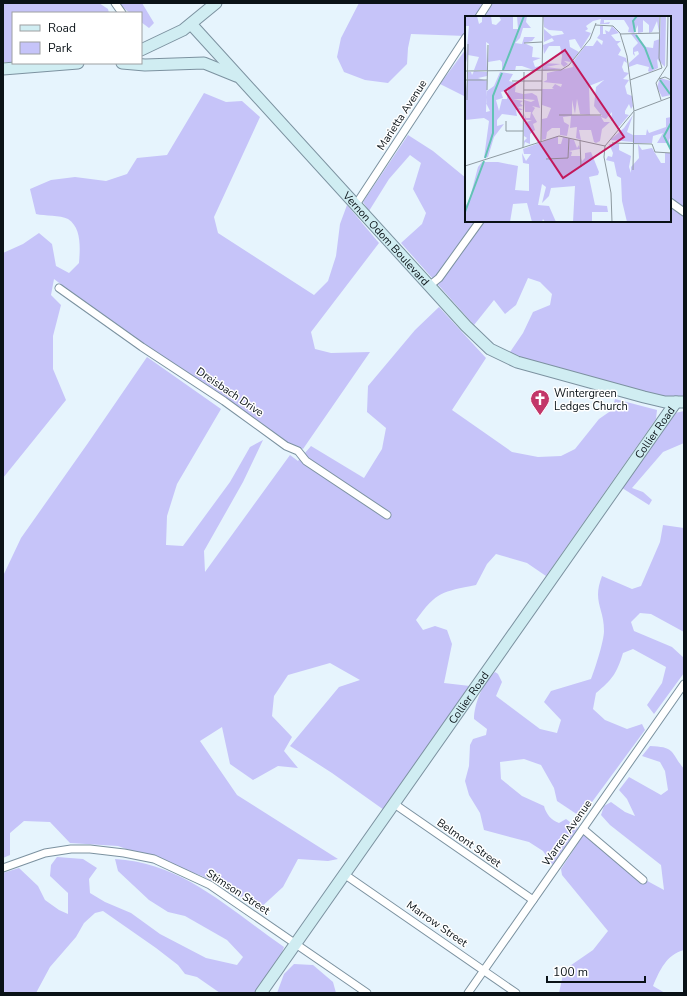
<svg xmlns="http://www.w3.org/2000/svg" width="687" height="996" font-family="'Nunito Sans',sans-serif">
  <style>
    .green { fill: #c6c4f9 }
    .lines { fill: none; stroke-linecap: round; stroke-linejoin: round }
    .street-casing { stroke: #7c92a0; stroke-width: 9 }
    .secondary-casing { stroke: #7c92a0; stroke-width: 13 }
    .street { stroke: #fff; stroke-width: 7 }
    .secondary { stroke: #d0edf2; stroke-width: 11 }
    .labels { text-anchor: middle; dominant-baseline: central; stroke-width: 3; stroke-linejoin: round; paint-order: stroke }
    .street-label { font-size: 11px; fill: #0a1217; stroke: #fff }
    .poi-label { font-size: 11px; fill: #0a1217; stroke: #fff; text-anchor: start }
    .inset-river { fill: none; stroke: #62c3b5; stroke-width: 2 }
    .inset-road { fill: none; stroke: #8e9aa1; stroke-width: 1 }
    .view { fill: #c2185b; fill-opacity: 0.15; stroke: #c2185b; stroke-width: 2 }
    .inset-edge { fill: none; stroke: #0a1217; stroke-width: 2 }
  </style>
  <rect width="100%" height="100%" fill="#e6f4fd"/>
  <g class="green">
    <polygon points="3,3 99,3 108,9 109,13 13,13 13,62 3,62"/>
    <polygon points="117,3 142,3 154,23 149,28 141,22 141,13 130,13"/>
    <polygon points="359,3 684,3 684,397 670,399 506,358 523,333 533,312 550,305 552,294 540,282 528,278 516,305 505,314 494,300 474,325 401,243 422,224 426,213 413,189 421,163 410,155 389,179 369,211 363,202 408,135 433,151 466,178 466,221 670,221 670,17 466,17 466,36 411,34 408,48 407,64 388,83 365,80 344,72 337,57 341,38"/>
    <polygon points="466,49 466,97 440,84"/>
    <path d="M 204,93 L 226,102 L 242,101 L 260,117 L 214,217 L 218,233 L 314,295 L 328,281 L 336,256 L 340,224 L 347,205 L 379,243 L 311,332 L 315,349 L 331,353 L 370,352 L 303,449 L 291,445 L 95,310 L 54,279 L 51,295 L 61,305 L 53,336 L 53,369 L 66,400 L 3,478 L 3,253 L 23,244 L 39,233 L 52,244 L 56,266 L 69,273 L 79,263 C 80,249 82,228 68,219 C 60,215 45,216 36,214 L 30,189 L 51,180 L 75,177 L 106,181 L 127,174 L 137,158 L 167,155 Z"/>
    <path d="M 439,307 L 486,358 L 452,410 L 512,452 L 538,457 L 561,456 L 575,449 L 599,419 L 612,410 L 615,399 L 657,410 L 656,419 L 546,576 L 527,563 L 496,554 L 487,564 L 476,585 C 442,592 437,591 416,620 L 423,630 L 435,626 L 447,630 L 452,644 L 444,683 L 470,686 L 384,810 L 332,773 L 290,746 L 339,687 L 360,680 L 330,663 L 288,675 L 274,696 L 272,716 L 292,737 L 284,751 L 298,768 L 278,766 L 253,780 L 230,764 L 222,727 L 200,741 L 237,795 L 338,859 L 328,861 L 298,859 L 283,887 L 258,910 L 231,890 L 202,876 L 118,846 L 70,843 L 50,822 L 24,821 L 10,833 L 10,855 L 3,858 L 3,576 L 21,538 L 88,443 L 147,357 L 221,409 L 177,484 L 167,516 L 166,545 L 183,546 L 230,482 L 250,447 L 263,440 L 243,482 L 204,551 L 205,572 L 290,455 L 298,461 L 311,446 L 364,478 L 382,449 L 386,428 L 367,412 L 368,386 L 415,330 Z"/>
    <polygon points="684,411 684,443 663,452 632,488 643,492 652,500 649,505 619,486 675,413"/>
    <path d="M 663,525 L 684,528 L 684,632 L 651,614 L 640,613 L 631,622 L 634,631 L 672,647 L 684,658 L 684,673 L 654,714 L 647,705 L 662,683 L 666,667 L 633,649 L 623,653 C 617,673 612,680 596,693 L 593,709 L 605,720 L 627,729 L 642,724 L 645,730 L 581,817 L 557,801 L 554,788 L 541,765 L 524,759 L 500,762 L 501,779 L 522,796 L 544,806 C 546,814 551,820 559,823 L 566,819 L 578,828 L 554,867 L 543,851 L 529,842 L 484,830 L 480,813 L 469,795 L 465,781 L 469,766 L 470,745 L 473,739 L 486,735 L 487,729 L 474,719 C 474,704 483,682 495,672 L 498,674 L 502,682 L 496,696 L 540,729 L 557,733 L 561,720 L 544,702 L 551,691 L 591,679 C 595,669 604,641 604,631 C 604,607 592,602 602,576 L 632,589 L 641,586 L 660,542 Z"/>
    <path d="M 650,746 C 676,747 670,752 684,769 L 684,950 C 666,955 660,970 653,986 L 665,993 L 559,993 L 564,970 L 593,950 L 608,931 L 562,875 L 561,869 L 584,834 L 627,870 L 664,890 L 661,865 L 610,825 L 601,815 L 604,806 L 611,802 L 625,812 L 635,816 L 627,799 L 619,790 L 629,777 L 661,795 L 668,790 L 665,771 L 660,762 L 642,756 Z"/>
    <path d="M 57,857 L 83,859 L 97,868 L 89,879 L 90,893 L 105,902 L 131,913 L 160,934 L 206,958 L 237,965 L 243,957 L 227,940 L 185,916 L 168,912 L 149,900 L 118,871 L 115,859 C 184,863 230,910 284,947 L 281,955 L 254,993 L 220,993 L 197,977 L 185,974 L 178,965 L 156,948 L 103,911 L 95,913 L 84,923 L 76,937 L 50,967 L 36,993 L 3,993 L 3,873 L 19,868 L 38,886 L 45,900 L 59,910 L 68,914 L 68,893 L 50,876 L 51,865 Z"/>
    <polygon points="294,964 313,965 333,982 336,993 277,993 284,974"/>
  </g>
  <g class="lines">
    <defs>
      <g id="street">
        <polyline points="115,3 122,13"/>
        <polyline points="479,17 488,3"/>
        <polyline points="670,202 684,212"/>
        <polyline points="355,206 466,37"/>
        <polyline points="429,286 439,278 480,221"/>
        <polyline points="59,288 142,347 224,401 286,446 298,451 306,461 387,515"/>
        <polyline points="393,803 533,900"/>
        <polyline points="583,829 643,880"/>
        <polyline points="3,868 45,853 71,849 90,849 124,853 154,859 210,885 367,993"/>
        <polyline points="344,874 516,993"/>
        <polyline points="468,993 684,684"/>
      </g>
      <g id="secondary">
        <path id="s1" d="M 191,24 L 466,326 L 490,349 L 517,362 L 644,397 L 665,402 L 684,402"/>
        <polyline points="141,50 183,30 216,3"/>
        <polyline points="122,63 145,65 204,63 236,76"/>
        <polyline points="3,69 78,63"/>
        <path id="s2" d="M 261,993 L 676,402"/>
      </g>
    </defs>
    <use href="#street" class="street-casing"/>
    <use href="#secondary" class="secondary-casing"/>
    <use href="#street" class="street"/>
    <use href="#secondary" class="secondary"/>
  </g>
  <defs>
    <symbol id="church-pin" viewBox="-11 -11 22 30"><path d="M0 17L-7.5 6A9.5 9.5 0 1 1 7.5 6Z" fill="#c23669" stroke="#fff"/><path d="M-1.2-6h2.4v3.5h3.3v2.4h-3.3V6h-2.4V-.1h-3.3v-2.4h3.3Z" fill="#fff"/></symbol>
  </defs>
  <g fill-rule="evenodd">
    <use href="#church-pin" x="529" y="388" width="22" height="30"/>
  </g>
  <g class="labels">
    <g class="street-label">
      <text transform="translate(402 115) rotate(-57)">Marietta Avenue</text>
      <text stroke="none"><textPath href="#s1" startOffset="290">Vernon Odom Boulevard</textPath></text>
      <text transform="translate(230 392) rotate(34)">Dreisbach Drive</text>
      <text stroke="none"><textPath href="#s2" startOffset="685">Collier Road</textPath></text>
      <text stroke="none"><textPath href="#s2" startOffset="361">Collier Road</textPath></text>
      <text transform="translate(567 833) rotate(-55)">Warren Avenue</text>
      <text transform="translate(469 843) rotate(35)">Belmont Street</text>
      <text transform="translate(238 892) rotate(33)">Stimson Street</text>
      <text transform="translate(437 924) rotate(35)">Marrow Street</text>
    </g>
    <g class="poi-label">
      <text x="554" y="393">Wintergreen<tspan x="554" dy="13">Ledges Church</tspan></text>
    </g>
  </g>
  <g transform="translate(465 16)">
    <rect width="206" height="206" fill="#e6f4fd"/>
    <path d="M 0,0 L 12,0 L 14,8 L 17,6 L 17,0 L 26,0 L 27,8 L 31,9 L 36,4 L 34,0 L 48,0 L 48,13 L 53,13 L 52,0 L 62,0 L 61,6 L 66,12 L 58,12 L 55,22 L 50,27 L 57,28 L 59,21 L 70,21 L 67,25 L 59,27 L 68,31 L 67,41 L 76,42 L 68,45 L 70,51 L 76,50 L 76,53 L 71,55 L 57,50 L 51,50 L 50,55 L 37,55 L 37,46 L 35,44 L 23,46 L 24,28 L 21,26 L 22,54 L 9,54 L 14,41 L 3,39 L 0,50 L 4,10 L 0,10 ZM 78,0 L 194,0 L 194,16 L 192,5 L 187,16 L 184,17 L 184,9 L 178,4 L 178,16 L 173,17 L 173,9 L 169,17 L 163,16 L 164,12 L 159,4 L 139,4 L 139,7 L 145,6 L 144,8 L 135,8 L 136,3 L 128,5 L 121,10 L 123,13 L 120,15 L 126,17 L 116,33 L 110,23 L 104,24 L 105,31 L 114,36 L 106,46 L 99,45 L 103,48 L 99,51 L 96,48 L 81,51 L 98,53 L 78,55 L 78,47 L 96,48 L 97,40 L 95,30 L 84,30 L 79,38 L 78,29 L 89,25 L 87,22 L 79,26 L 79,13 L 87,20 L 99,18 L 97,15 L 84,14 L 79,11 ZM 196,0 L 201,0 L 200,51 L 192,43 L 193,52 L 185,56 L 183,55 L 184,51 L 172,48 L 164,51 L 164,47 L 174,38 L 173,35 L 169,36 L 170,40 L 168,38 L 168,32 L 173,27 L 166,18 L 171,18 L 181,31 L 188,32 L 189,25 L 195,23 ZM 135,10 L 138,10 L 138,18 L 141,18 L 140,14 L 144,16 L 147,10 L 154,17 L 146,19 L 151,25 L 156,25 L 152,28 L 156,34 L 153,39 L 161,42 L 162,47 L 159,45 L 157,51 L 159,56 L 164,57 L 158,63 L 164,64 L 160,70 L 162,78 L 167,80 L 168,90 L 166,93 L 164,88 L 160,95 L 160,98 L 164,99 L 153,112 L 149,104 L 146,105 L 147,96 L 141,103 L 136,101 L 139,106 L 145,106 L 137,113 L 135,125 L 131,127 L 129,126 L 126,114 L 114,114 L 116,124 L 111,122 L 112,111 L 105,112 L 106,100 L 98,101 L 99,106 L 104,109 L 102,120 L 95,119 L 95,112 L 87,112 L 82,116 L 81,123 L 77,124 L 77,103 L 82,102 L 86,92 L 77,89 L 77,73 L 89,73 L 87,72 L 90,68 L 96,71 L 97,68 L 78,66 L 82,64 L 82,57 L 108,51 L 107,47 L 120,30 L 128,30 L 132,24 L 137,29 L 138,25 L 132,22 L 135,18 ZM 139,64 L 131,71 L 129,90 L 137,100 L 107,99 L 107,84 L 110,98 L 112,83 L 115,98 L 125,99 L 124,70 ZM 9,55 L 22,56 L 22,60 L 13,62 L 22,65 L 21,96 L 25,95 L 21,87 L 22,75 L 29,70 L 35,56 L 48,58 L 44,65 L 51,67 L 50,76 L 58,78 L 58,83 L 48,83 L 58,85 L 55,87 L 58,90 L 53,91 L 58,94 L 51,94 L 52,100 L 37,98 L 32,104 L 32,110 L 39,108 L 29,121 L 23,141 L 19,142 L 24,105 L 19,102 L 0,104 L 0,71 L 1,74 L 3,56 L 6,56 L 7,59 ZM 43,74 L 42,83 L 37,83 L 34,95 L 31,84 L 38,82 L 36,76 ZM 195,62 L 206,65 L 206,79 L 197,81 L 192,71 ZM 67,77 L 72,80 L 75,92 L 67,90 L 70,92 L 67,97 L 72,106 L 68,108 L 70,114 L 65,118 L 65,128 L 60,126 L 59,131 L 59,125 L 62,122 L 59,120 L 59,107 L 67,104 L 60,104 L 59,97 L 61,102 L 65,102 L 66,96 L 60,96 L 59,84 L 66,86 L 70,84 L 59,83 L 59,78 ZM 168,99 L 162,116 L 168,119 L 168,126 L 145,124 L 159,112 ZM 206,101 L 206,120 L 204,124 L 206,136 L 202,127 L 192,127 L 198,117 L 188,120 L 187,127 L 169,127 L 169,119 L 181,119 L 182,113 L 184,117 L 201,111 L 201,102 ZM 93,120 L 93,128 L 96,128 L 98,121 L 109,124 L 112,132 L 114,129 L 115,133 L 104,135 L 107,136 L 106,140 L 115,140 L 117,145 L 120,142 L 120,137 L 126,136 L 134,156 L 133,159 L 124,161 L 130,189 L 142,190 L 143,196 L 127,196 L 127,206 L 108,206 L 110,170 L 86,172 L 84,180 L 77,187 L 81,171 L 77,168 L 73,189 L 84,190 L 91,206 L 80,206 L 78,203 L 77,206 L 67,206 L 62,187 L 48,188 L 45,206 L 0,206 L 0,188 L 3,189 L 13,151 L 17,146 L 33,146 L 53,150 L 50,174 L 64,175 L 64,148 L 58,147 L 57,137 L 61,145 L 66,138 L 59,138 L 58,133 ZM 144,128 L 154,128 L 154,134 L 166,140 L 164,151 L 166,157 L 166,151 L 174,142 L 173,128 L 177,134 L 187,132 L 196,147 L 200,147 L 200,137 L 206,137 L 206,206 L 162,206 L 157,185 L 156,162 L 152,160 L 149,146 L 141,144 L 143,140 L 147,141 L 148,137 Z" fill="#c6c4f9" fill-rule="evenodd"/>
    <path class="inset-river" d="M 170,16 L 168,5 L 172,0M 171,19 L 180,32 L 188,53M 38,54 L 59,0M 195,64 L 205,78M 206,107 L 199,120 L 206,134M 20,142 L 28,117 L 28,80 L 37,57M 0,196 L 19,145"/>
    <path class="inset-road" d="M 130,9 L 148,10 L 155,17 L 162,40 L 169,95M 155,18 L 194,17M 59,27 L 77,26M 0,55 L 96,54 L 104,49 L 125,23 L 131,7M 194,63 L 200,61 L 206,64M 0,64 L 22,64M 165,64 L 197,52 L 194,42 L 195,0M 47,65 L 77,65M 22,74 L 23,29M 59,74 L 77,74M 2,84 L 3,28M 196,84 L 191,67 L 202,50 L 203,0M 94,99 L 136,99M 41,105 L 41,115 L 58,115M 115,124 L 116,151M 76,126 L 78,0M 147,127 L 187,128 L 190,136 L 206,137M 140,130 L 139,141 L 146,177 L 147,206M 58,132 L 59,56M 81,143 L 103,142 L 104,122M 0,150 L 94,120 L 140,130 L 169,95 L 206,81M 168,154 L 169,96"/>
    <path class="view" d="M 100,34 L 159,121 L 98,162 L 40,75 Z"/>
    <rect width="206" height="206" class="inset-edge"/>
  </g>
  <rect width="687" height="996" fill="none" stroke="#0a1217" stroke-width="8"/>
  <rect x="12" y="12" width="130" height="52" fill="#ffffff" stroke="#9da0a2"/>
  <rect x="20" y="25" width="20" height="6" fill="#d0edf2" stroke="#9da0a2"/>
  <text x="48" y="32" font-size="12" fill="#0a1217">Road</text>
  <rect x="20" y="42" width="20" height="12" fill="#c6c4f9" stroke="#9da0a2"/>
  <text x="48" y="52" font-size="12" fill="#0a1217">Park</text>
  <path d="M547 976v6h98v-6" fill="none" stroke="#0a1217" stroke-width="2"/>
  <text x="553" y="976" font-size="12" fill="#0a1217" stroke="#ffffff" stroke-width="3" paint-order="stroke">100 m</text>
</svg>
